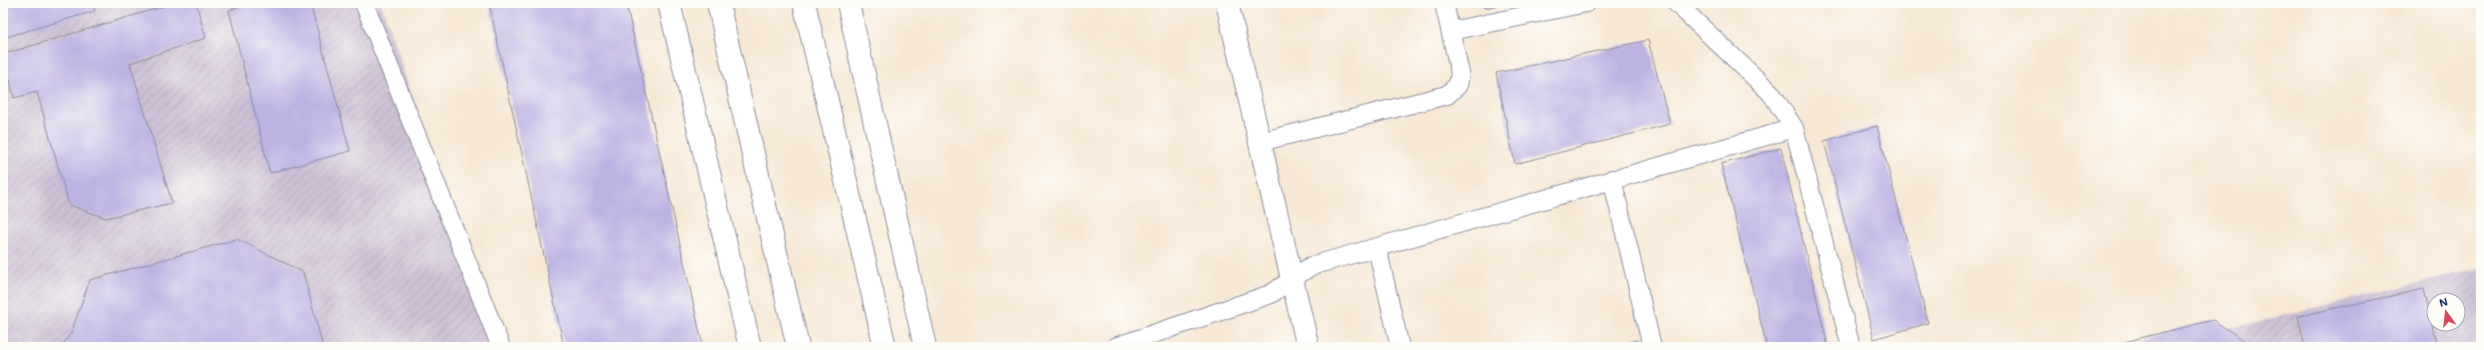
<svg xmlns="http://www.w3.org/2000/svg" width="2484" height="350" font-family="Mali,sans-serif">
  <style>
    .industrial { fill: url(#industrial-furrows); fill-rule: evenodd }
    .building { fill: #bdb3e3 }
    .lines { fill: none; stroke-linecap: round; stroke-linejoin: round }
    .lane-casing { stroke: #898c9a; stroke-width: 20 }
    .street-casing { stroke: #898c9a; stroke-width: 24 }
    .secondary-casing { stroke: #898c9a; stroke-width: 24 }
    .lane { stroke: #fff; stroke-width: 18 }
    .street { stroke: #fff; stroke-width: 22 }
    .secondary { stroke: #fff; stroke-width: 22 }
  </style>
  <defs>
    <pattern id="industrial-furrows" width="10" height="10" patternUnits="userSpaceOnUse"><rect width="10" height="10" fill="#ccbfd4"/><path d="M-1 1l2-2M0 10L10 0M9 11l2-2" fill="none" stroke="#afa4b8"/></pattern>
  </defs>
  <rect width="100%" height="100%" fill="#fdfcf7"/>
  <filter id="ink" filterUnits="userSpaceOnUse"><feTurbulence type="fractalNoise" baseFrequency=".025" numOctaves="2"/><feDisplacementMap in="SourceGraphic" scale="8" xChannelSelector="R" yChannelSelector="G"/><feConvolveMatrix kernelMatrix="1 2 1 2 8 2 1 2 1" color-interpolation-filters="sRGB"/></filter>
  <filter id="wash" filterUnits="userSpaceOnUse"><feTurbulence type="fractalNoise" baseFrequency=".012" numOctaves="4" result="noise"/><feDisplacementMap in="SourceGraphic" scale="16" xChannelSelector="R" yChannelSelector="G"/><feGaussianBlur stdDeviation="0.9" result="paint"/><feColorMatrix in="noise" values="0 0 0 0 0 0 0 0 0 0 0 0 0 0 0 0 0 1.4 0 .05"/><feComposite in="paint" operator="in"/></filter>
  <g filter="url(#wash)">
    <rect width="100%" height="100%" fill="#f7e8d5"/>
    <g class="industrial">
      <polygon points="3,3 381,3 494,347 3,347"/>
      <path d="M 2481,268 L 2481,347 L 2152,347 ZM 2434,300 L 2458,300 L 2458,324 L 2434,324 Z"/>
    </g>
    <g id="blocks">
      <g class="building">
        <polygon points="3,3 93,3 95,11 6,37 3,25"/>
        <polygon points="175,3 196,3 206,38 130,63 172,203 106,218 69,205 37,92 14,98 4,54"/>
        <polygon points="250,3 310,3 350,151 270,173 229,10"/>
        <polygon points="489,3 626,3 703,347 564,347"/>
        <polygon points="1483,3 1505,3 1505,4 1484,8"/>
        <polygon points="1648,40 1670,124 1515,164 1496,73"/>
        <polygon points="1877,126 1928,323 1874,339 1824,141"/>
        <polygon points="1781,148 1828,347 1767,347 1721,164"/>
        <polygon points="237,239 303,272 323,347 61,347 71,333 90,280"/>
        <polygon points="2424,289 2438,347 2305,347 2298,316"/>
        <polygon points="2213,320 2254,347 2108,347 2108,346"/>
        <polygon points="1637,340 1638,347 1609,347 1609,346"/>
      </g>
    </g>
  </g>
  <g filter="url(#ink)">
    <use href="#blocks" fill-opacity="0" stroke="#898c9a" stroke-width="1"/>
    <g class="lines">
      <defs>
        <g id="lane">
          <polyline points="364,3 501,347"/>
          <polyline points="1676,3 1771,93 1794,128 1851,347"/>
          <polyline points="1451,31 1586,3"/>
          <polyline points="1260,142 1447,95 1458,85 1460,73 1444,3"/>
          <polyline points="1612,179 1652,347"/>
          <polyline points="1377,248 1400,347"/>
          <polyline points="1115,347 1271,294 1311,266 1794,128"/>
        </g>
        <g id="street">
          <polyline points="669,3 750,347"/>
          <polyline points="848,3 925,347"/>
          <polyline points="1227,3 1308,347"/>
        </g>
        <g id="secondary">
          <polyline points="718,3 798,347"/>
          <polyline points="804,3 885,347"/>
        </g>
      </defs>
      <use href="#lane" class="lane-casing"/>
      <use href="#street" class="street-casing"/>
      <use href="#secondary" class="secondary-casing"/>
      <use href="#lane" class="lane"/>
      <use href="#street" class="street"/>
      <use href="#secondary" class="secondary"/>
    </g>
  </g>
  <rect width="2484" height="350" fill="none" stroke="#fdfcf7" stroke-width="16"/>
  <g transform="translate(2446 312) rotate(345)"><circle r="19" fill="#fdfcf7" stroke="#a3aaba"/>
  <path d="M0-3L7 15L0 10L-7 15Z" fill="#d1495b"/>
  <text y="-6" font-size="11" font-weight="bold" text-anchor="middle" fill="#1b2f5e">N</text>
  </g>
</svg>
